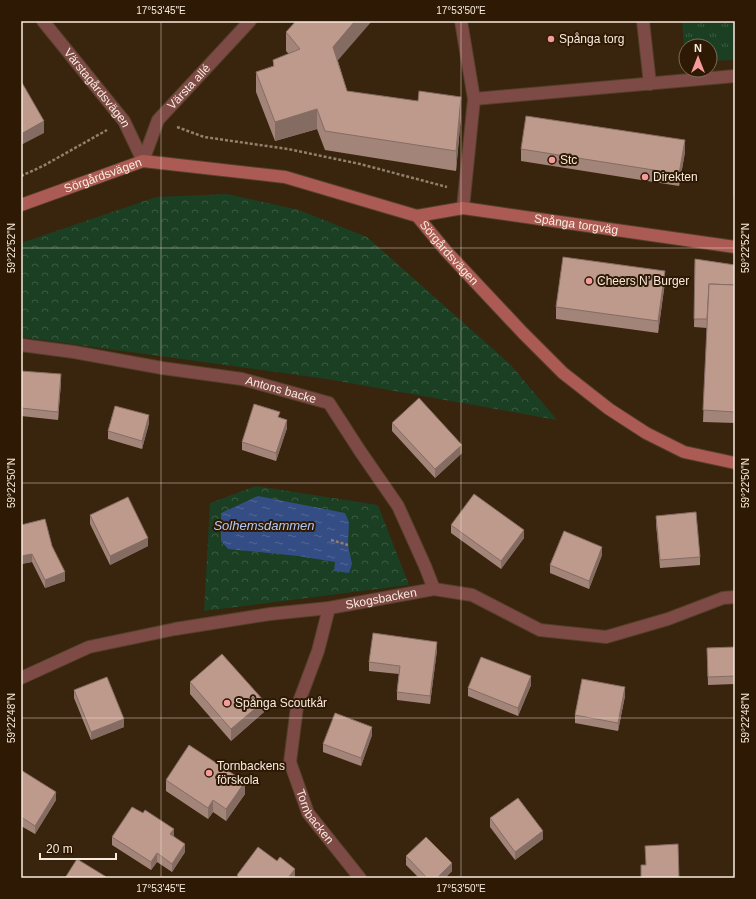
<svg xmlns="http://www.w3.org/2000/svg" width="756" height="899" font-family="Arial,sans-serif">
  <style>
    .grass { fill: url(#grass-tufts) }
    .forest { fill: url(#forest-crowns) }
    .water { fill: url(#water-ripples) }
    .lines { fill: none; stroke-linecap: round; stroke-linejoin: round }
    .lane-casing { stroke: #54402a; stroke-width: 14 }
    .street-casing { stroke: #54402a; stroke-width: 14 }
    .secondary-casing { stroke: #54402a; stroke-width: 14 }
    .path { stroke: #92806e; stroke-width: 2.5; stroke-dasharray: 3 2; stroke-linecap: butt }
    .lane { stroke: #7d4a45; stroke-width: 12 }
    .street { stroke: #7d4a45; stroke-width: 12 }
    .secondary { stroke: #ab5b54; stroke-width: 12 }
    .wall { fill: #a38479 }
    .shaded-wall { fill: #856c63 }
    .building { fill: #be9a8d; stroke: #856c63 }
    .ticks { fill: none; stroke: #f9ebde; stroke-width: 1; stroke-opacity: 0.45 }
    .poi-dot { fill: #f59b9b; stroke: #2e1a04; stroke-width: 1.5 }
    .labels { text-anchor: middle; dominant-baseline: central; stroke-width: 4; stroke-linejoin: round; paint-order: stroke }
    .poi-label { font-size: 12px; fill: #f9ebde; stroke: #2e1a04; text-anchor: start }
    .street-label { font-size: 12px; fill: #f9ebde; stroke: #2e1a04 }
    .water-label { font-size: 13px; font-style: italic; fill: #b0c9fb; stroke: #2e1a04 }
    .neatline { fill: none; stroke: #f9ebde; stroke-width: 1.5 }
    .ticks-label { font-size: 10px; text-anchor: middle; fill: #f9ebde }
  </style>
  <defs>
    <pattern id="grass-tufts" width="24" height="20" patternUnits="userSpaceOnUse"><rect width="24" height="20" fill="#1b3f22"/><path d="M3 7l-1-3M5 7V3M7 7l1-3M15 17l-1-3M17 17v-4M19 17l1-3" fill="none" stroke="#3d5b42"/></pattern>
    <pattern id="forest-crowns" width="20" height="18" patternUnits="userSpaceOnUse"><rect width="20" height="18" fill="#1b3f22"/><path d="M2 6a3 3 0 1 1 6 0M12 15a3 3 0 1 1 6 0" fill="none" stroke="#3d5b42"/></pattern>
    <pattern id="water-ripples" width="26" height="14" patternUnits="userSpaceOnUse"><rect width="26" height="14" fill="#344d84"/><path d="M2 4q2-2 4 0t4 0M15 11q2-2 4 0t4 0" fill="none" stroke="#526795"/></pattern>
  </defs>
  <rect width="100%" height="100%" fill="#39240d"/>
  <polygon class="grass" points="682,21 735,21 735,60 710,61 710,46 686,46 685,63"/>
  <g class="forest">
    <polygon points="227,194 299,210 367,237 510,364 557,420 327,379 21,337 21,243 156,197"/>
    <polygon points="256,486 378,505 409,585 204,611 210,503"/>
  </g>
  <polygon class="water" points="258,496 345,513 349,522 348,545 352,564 349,573 334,571 335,562 298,556 228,549 221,541 221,513"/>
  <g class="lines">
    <defs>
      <g id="lane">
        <polyline points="461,21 474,99 463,208"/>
        <polyline points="643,21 650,84"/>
        <polyline points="474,99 735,76"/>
      </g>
      <g id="street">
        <path id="s1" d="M 43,21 L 124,121 L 143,161"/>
        <path id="s2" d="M 143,161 L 158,120 L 250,21"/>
        <path id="s3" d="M 21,345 L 74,352 L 162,368 L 242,379 L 329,403 L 360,451 L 398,506 L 425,566 L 434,589"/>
        <path id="s4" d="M 329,608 L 318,651 L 297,707 L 290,762 L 308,813 L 360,878"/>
        <path id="s5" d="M 21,678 L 89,647 L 175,629 L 270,614 L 329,608 L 434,589 L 472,595 L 540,630 L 606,637 L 668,619 L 723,598 L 735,597"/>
      </g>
      <g id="secondary">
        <path id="s6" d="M 21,205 L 143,161 L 285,177 L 417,216 L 446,251 L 523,333 L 563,373 L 609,409 L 646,433 L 684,452 L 735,463"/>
        <path id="s7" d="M 417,216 L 463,208 L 735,247"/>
      </g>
    </defs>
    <use href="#lane" class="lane-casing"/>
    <use href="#street" class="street-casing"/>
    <use href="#secondary" class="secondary-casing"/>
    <g class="path">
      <polyline points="177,127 204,137 288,149 360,164 447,187"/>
      <polyline points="21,176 43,166 107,130"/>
      <polyline points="331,540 348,545"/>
    </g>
    <use href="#lane" class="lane"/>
    <use href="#street" class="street"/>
    <use href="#secondary" class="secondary"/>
  </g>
  <g class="wall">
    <polygon points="286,32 338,61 347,91 461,116 456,171 325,150 317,129 275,141 256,92 256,72 273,66 273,60 289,54 286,51"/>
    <rect x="734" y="80" width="1" height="128"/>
    <polygon points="521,149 685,152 679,186 521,161"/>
    <polygon points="695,259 735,265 735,423 703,422 707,328 694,327"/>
    <polygon points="665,282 658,333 556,319 556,307"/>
    <polygon points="21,371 61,382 58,420 21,416"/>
    <polygon points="280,417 287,428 276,461 242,450 242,442"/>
    <polygon points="149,423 142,449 108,439 108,431"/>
    <polygon points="392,423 462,453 435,478 392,431"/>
    <polygon points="90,515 148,546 110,565 90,524"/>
    <polygon points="656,516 700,557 700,565 660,568 656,524"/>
    <polygon points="21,525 52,546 65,581 45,588 32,562 21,564"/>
    <polygon points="451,525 524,538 501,569 451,533"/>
    <polygon points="602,555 589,589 550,573 550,565"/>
    <polygon points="735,647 735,684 708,685 707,648"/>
    <polygon points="437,650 430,704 397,700 397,692 399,674 369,671 369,662"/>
    <polygon points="190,682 264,712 231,741 190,694"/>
    <polygon points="531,685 518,716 468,696 468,688"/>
    <polygon points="74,690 124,727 91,740 74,698"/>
    <polygon points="625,696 618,731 575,723 575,715"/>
    <polygon points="372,735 361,766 323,752 323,744"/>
    <polygon points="21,770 56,800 35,834 21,826"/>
    <polygon points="166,780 245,794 226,821 213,812 208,819 166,791"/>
    <polygon points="490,818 543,839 515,860 490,827"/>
    <polygon points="174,836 185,852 172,872 157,862 151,870 112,845 112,837"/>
    <polygon points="406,856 452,871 445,878 419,878 406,865"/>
  </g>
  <g class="shaded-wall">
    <polygon points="355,21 372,21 333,66 333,47"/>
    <polygon points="461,97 461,116 456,171 456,151"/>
    <polygon points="317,109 317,129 275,141 275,122"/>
    <polygon points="44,121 44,133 21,145 21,134"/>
    <polygon points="685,140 685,152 679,186 679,174"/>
    <polygon points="665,271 665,282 658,333 658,321"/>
    <polygon points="61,374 61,382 58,420 58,412"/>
    <polygon points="149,415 149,423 142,449 142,441"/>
    <polygon points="287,420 287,428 276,461 276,453"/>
    <polygon points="462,445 462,453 435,478 435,469"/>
    <polygon points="524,530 524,538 501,569 501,561"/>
    <polygon points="148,538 148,546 110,565 110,556"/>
    <polygon points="602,547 602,555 589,589 589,581"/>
    <polygon points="32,554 32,562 21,564 21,556"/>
    <polygon points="65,572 65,581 45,588 45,580"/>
    <polygon points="437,642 437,650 430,704 430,696"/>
    <polygon points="531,676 531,685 518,716 518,708"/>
    <polygon points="625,687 625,696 618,731 618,723"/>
    <polygon points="264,701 264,712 231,741 231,729"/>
    <polygon points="124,719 124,727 91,740 91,732"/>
    <polygon points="372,727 372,735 361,766 361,758"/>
    <polygon points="245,782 245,794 226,821 226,809"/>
    <polygon points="56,792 56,800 35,834 35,826"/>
    <polygon points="213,800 213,812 208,819 208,808"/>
    <polygon points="174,829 174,837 170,834"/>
    <polygon points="543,831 543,839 515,860 515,852"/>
    <polygon points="185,844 185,852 172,872 172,864"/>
    <polygon points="157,853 157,862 151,870 151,862"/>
    <polygon points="452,863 452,871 445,878 437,878"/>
    <polygon points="295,869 295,877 294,878 288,878"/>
  </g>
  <g class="building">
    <polygon points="296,21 355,21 333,47 347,91 418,101 419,91 461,97 456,151 325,131 317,109 275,122 256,72 274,66 273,60 300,49 286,32"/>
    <rect x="734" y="80" width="1" height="116"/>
    <polygon points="21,81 44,121 21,134"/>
    <polygon points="526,116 685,140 679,174 521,149"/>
    <polygon points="563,257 665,271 658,321 556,307"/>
    <polygon points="695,259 735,265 735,285 709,284 707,319 694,319"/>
    <polygon points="709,284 735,285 735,412 703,410"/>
    <polygon points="21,371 61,374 58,412 21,408"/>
    <polygon points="419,398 462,445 435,469 392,423"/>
    <polygon points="254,404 280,412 278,417 287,420 276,453 242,442"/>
    <polygon points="115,406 149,415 142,441 108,431"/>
    <polygon points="474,494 524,530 501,561 451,525"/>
    <polygon points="128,497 148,538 110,556 90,515"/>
    <polygon points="696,512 700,557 660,560 656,516"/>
    <polygon points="45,519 52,546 65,572 45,580 32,554 21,556 21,525"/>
    <polygon points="564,531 602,547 589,581 550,565"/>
    <polygon points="373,633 437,642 430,696 397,692 400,666 369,662"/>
    <polygon points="735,647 735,676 708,677 707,648"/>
    <polygon points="222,654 264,701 231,729 190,682"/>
    <polygon points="481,657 531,676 518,708 468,688"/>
    <polygon points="107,677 124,719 91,732 74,690"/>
    <polygon points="582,679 625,687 618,723 575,715"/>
    <polygon points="335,713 372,727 361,758 323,744"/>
    <polygon points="189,745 245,782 226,809 213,800 208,808 166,780"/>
    <polygon points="21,770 56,792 35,826 21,817"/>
    <polygon points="518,798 543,831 515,852 490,818"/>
    <polygon points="132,807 143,813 145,810 174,829 170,834 185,844 172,864 157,853 151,862 112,837"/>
    <polygon points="426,837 452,863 437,878 427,878 406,856"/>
    <polygon points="678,844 679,878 641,878 641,865 646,865 645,846"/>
    <polygon points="258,847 277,861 280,857 295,869 288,878 240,878 237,875"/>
    <polygon points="77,859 108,878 65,878"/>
  </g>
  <path class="ticks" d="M 161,21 L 161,878M 461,21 L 461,878M 21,248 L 735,248M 21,483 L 735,483M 21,718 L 735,718"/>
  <g class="poi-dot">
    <circle cx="551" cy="39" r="4"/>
    <circle cx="552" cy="160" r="4"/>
    <circle cx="645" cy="177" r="4"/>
    <circle cx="589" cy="281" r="4"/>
    <circle cx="227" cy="703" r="4"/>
    <circle cx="209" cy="773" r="4"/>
  </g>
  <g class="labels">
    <g class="poi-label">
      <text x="559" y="39">Spånga torg</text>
      <text x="560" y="160">Stc</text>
      <text x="653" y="177">Direkten</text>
      <text x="597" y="281">Cheers N’ Burger</text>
      <text x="235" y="703">Spånga Scoutkår</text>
      <text x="217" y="766">Tornbackens<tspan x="217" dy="14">förskola</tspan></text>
    </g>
    <g class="street-label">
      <text stroke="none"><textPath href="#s2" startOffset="89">Värsta allé</textPath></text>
      <text stroke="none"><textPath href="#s1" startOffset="86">Värstagårdsvägen</textPath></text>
      <text stroke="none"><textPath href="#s6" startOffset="87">Sörgårdsvägen</textPath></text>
      <text stroke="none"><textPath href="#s7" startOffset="161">Spånga torgväg</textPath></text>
      <text stroke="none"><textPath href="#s6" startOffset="459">Sörgårdsvägen</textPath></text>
      <text stroke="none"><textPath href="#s3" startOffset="264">Antons backe</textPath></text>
      <text stroke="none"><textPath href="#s5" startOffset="371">Skogsbacken</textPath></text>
      <text stroke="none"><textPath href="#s4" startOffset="220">Tornbacken</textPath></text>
    </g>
    <g class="water-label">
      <text x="264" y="525">Solhemsdammen</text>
    </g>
  </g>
  <rect width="756" height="899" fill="none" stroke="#2e1a04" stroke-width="44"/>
  <g transform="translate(698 58)"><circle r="19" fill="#2e1a04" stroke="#7f6e5b"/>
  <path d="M0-3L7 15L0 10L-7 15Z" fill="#f59b9b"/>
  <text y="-6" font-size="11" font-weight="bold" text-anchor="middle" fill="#f9ebde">N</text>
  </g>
  <path d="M40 853v6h76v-6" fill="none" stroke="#f9ebde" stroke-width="2"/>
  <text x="46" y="853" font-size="12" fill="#f9ebde" stroke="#2e1a04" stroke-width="3" paint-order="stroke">20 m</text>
  <rect x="22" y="22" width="712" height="855" class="neatline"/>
  <g class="ticks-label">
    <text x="161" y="14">17°53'45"E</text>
    <text x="461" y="14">17°53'50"E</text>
    <text transform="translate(11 248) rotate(-90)" y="4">59°22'52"N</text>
    <text transform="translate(745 248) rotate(-90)" y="4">59°22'52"N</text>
    <text transform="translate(11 483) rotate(-90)" y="4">59°22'50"N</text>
    <text transform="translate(745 483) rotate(-90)" y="4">59°22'50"N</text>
    <text transform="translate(11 718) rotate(-90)" y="4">59°22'48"N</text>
    <text transform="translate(745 718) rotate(-90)" y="4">59°22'48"N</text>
    <text x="161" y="892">17°53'45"E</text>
    <text x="461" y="892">17°53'50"E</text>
  </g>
</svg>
